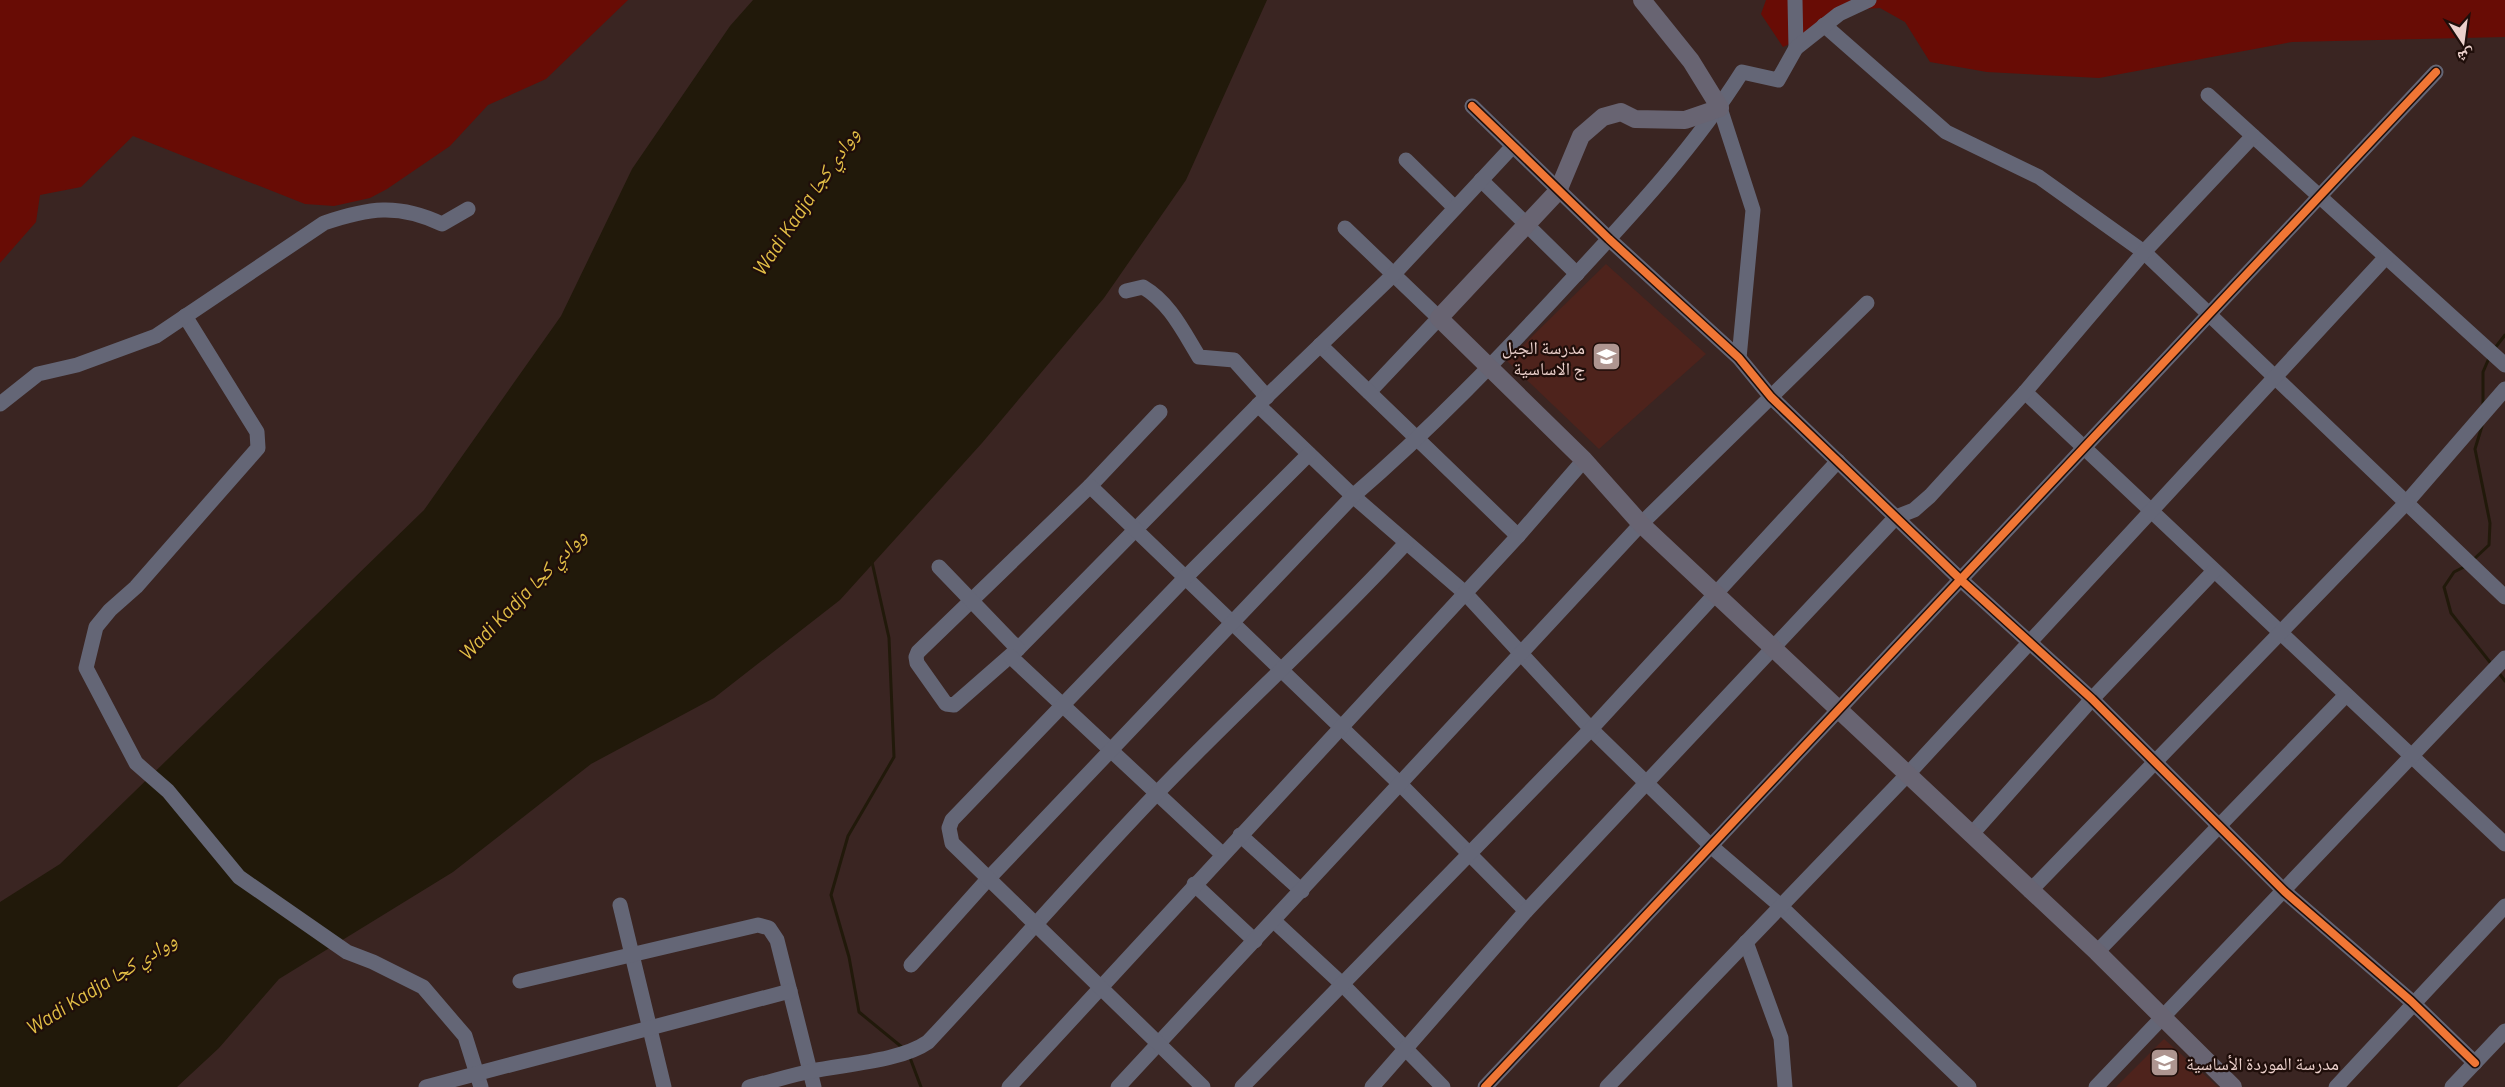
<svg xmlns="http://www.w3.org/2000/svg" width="2505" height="1087" font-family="Barlow,'Noto Naskh Arabic',sans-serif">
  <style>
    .built { fill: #4e231c }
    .green { fill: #680c05 }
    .water { fill: #21190a }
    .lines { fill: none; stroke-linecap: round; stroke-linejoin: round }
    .stream { stroke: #21190a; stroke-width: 3 }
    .minor { stroke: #646676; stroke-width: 15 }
    .major { stroke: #686472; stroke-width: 18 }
    .cycleway-casing { stroke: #1f0e0a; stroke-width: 11 }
    .cycleway { stroke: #f07635; stroke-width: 8 }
    .labels { text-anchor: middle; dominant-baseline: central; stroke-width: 4.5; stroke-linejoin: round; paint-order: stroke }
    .poi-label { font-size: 18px; fill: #ecd1cc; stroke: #1f0e0a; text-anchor: end }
    .water-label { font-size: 20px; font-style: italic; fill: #e2be46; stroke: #1f0e0a }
  </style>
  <rect width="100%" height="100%" fill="#3a2522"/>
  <g class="built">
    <polygon points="1606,264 1706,354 1599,449 1507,361"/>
    <polygon points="2164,1039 2218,1087 2116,1087"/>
  </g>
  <g class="green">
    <polygon points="0,0 628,0 546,79 488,105 450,146 387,189 370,198 334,206 305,204 133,136 81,187 40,195 36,222 0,263"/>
    <polygon points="1766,0 2505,0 2505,37 2292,42 2099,78 1987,72 1930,62 1905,22 1880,8 1864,9 1783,47 1761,14"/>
  </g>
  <polygon class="water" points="753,0 1267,0 1186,180 1104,298 982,443 840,600 714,698 591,764 453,872 279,979 219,1048 177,1087 0,1087 0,902 60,864 424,510 561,316 632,169 730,26"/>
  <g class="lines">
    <g class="stream">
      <polyline points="2495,348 2505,335"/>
      <polyline points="2483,405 2483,372 2489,358"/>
      <polyline points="2473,560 2489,545 2490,523 2475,449 2482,426"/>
      <polyline points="872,562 889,638 894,757 848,836 831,895 849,957 859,1012 903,1048"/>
      <polyline points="2466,566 2454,572 2444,587 2451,613 2493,666"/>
      <polyline points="2499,673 2505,681"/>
      <polyline points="909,1055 921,1087"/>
    </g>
    <g class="minor">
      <polyline points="1795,0 1796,48"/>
      <polyline points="1824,25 1946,132 2039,177 2144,252 2505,597"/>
      <polyline points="2208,95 2505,365"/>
      <polyline points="1472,106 1609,239 1739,358 1771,397 1960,579 2092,699 2285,892 2411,1001 2475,1063"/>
      <polyline points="1720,108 1753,210 1739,358"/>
      <polyline points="1406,160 1455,208"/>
      <polyline points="1481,180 1577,274"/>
      <polyline points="1345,228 1439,318 1369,392"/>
      <path d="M 1126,291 L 1143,287 C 1170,303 1183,331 1199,357 L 1234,360 L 1267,397"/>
      <polyline points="185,316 257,432 258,448 136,587 110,610 96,627 86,668 136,763 168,791 239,877 347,952 373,962 423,987 465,1036 481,1087"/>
      <polyline points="1320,345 1518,536"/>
      <polyline points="2025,392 2505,844"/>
      <path d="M 0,404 L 38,374 L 77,365 L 156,336 L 324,223 C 368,208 398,203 442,224 L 468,209"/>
      <polyline points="1258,405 1353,496 1465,593 1591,729 1712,847 1776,902 1969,1087"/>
      <polyline points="1160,412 1090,486 918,652 916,657 917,663 946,704 954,705 1018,649 1258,405 1393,275 1513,146"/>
      <polyline points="1090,486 1400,784 1526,911"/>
      <polyline points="939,567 1018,649"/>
      <polyline points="1011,657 1222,854"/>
      <polyline points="1240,835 1302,891"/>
      <polyline points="1971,835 2092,699 2214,571"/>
      <polyline points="1194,884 1255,941"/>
      <polyline points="2030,891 2406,503 2505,389"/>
      <polyline points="620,905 664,1087"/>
      <polyline points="1274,921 1342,984 1443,1087"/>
      <polyline points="1746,942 1781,1038 1785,1087"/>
      <polyline points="2097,952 2345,696"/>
      <path d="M 911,965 L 988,879 L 1353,496 C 1431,429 1502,355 1572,279 C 1633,213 1694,148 1742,72 L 1778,80 L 1796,48 L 1839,14 L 1869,0"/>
      <polyline points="520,981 758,925 769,928 777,940 814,1087"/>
      <polyline points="426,1087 790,991"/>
      <path d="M 749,1087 C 770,1082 791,1075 812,1071 C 846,1064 901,1061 928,1042 C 1006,959 1080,873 1159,791 C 1240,707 1327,629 1406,543"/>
      <polyline points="1009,1087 1518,536 1584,460"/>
      <polyline points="1118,1087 1641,524 1867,303"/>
      <polyline points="1203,1087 952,843 949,828 952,820 1186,577 1309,454"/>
      <polyline points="1242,1087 1591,729 1838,461"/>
      <polyline points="1372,1087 1526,911 1896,517 1914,510 1930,496 2025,392 2144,252 2253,136"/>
      <polyline points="1485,1087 2436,72"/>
      <polyline points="1607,1087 1907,775 2386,257"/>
      <polyline points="2096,1087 2505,658"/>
      <polyline points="2336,1087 2505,906"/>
      <polyline points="2452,1087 2505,1031"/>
    </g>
    <polyline class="major" points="1642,0 1691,61 1720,108 1685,120 1635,119 1621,112 1603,117 1581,136 1558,191 1439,318 1584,460 1641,524 2097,952 2233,1087"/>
    <defs>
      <g id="cycleway">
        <polyline points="1472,106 1609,239 1739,358 1771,397 1960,579 2092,699 2285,892 2411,1001 2475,1063"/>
        <polyline points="1485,1087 2436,72"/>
      </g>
    </defs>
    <use href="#cycleway" class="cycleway-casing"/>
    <use href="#cycleway" class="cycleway"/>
  </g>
  <defs>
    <symbol id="school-square" viewBox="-11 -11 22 22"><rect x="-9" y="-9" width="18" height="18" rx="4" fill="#ae9590" stroke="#1f0e0a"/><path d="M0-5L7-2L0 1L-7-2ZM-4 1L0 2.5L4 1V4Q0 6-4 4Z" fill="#fff"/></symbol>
  </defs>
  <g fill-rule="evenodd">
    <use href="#school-square" x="1590" y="340" width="33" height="33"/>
    <use href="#school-square" x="2148" y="1046" width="33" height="33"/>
  </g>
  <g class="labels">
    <g class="poi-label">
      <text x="1585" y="347">مدرسة الجبل<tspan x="1585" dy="21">ج الاساسية</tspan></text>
      <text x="2186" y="1063" text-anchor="start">مدرسة الموردة الأساسية</text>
    </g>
    <g class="water-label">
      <text transform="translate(805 201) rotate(-56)">Wadi Kadja ووادي كجا</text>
      <text transform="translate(522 594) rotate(-46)">Wadi Kadja ووادي كجا</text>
      <text transform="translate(101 983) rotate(-32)">Wadi Kadja ووادي كجا</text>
    </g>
  </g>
  <g transform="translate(2463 42) rotate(167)" stroke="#1f0e0a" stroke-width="4.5" paint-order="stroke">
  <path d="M0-4.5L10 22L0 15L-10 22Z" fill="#ecd1cc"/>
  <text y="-9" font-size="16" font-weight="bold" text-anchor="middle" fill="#ecd1cc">ش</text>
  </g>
</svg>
